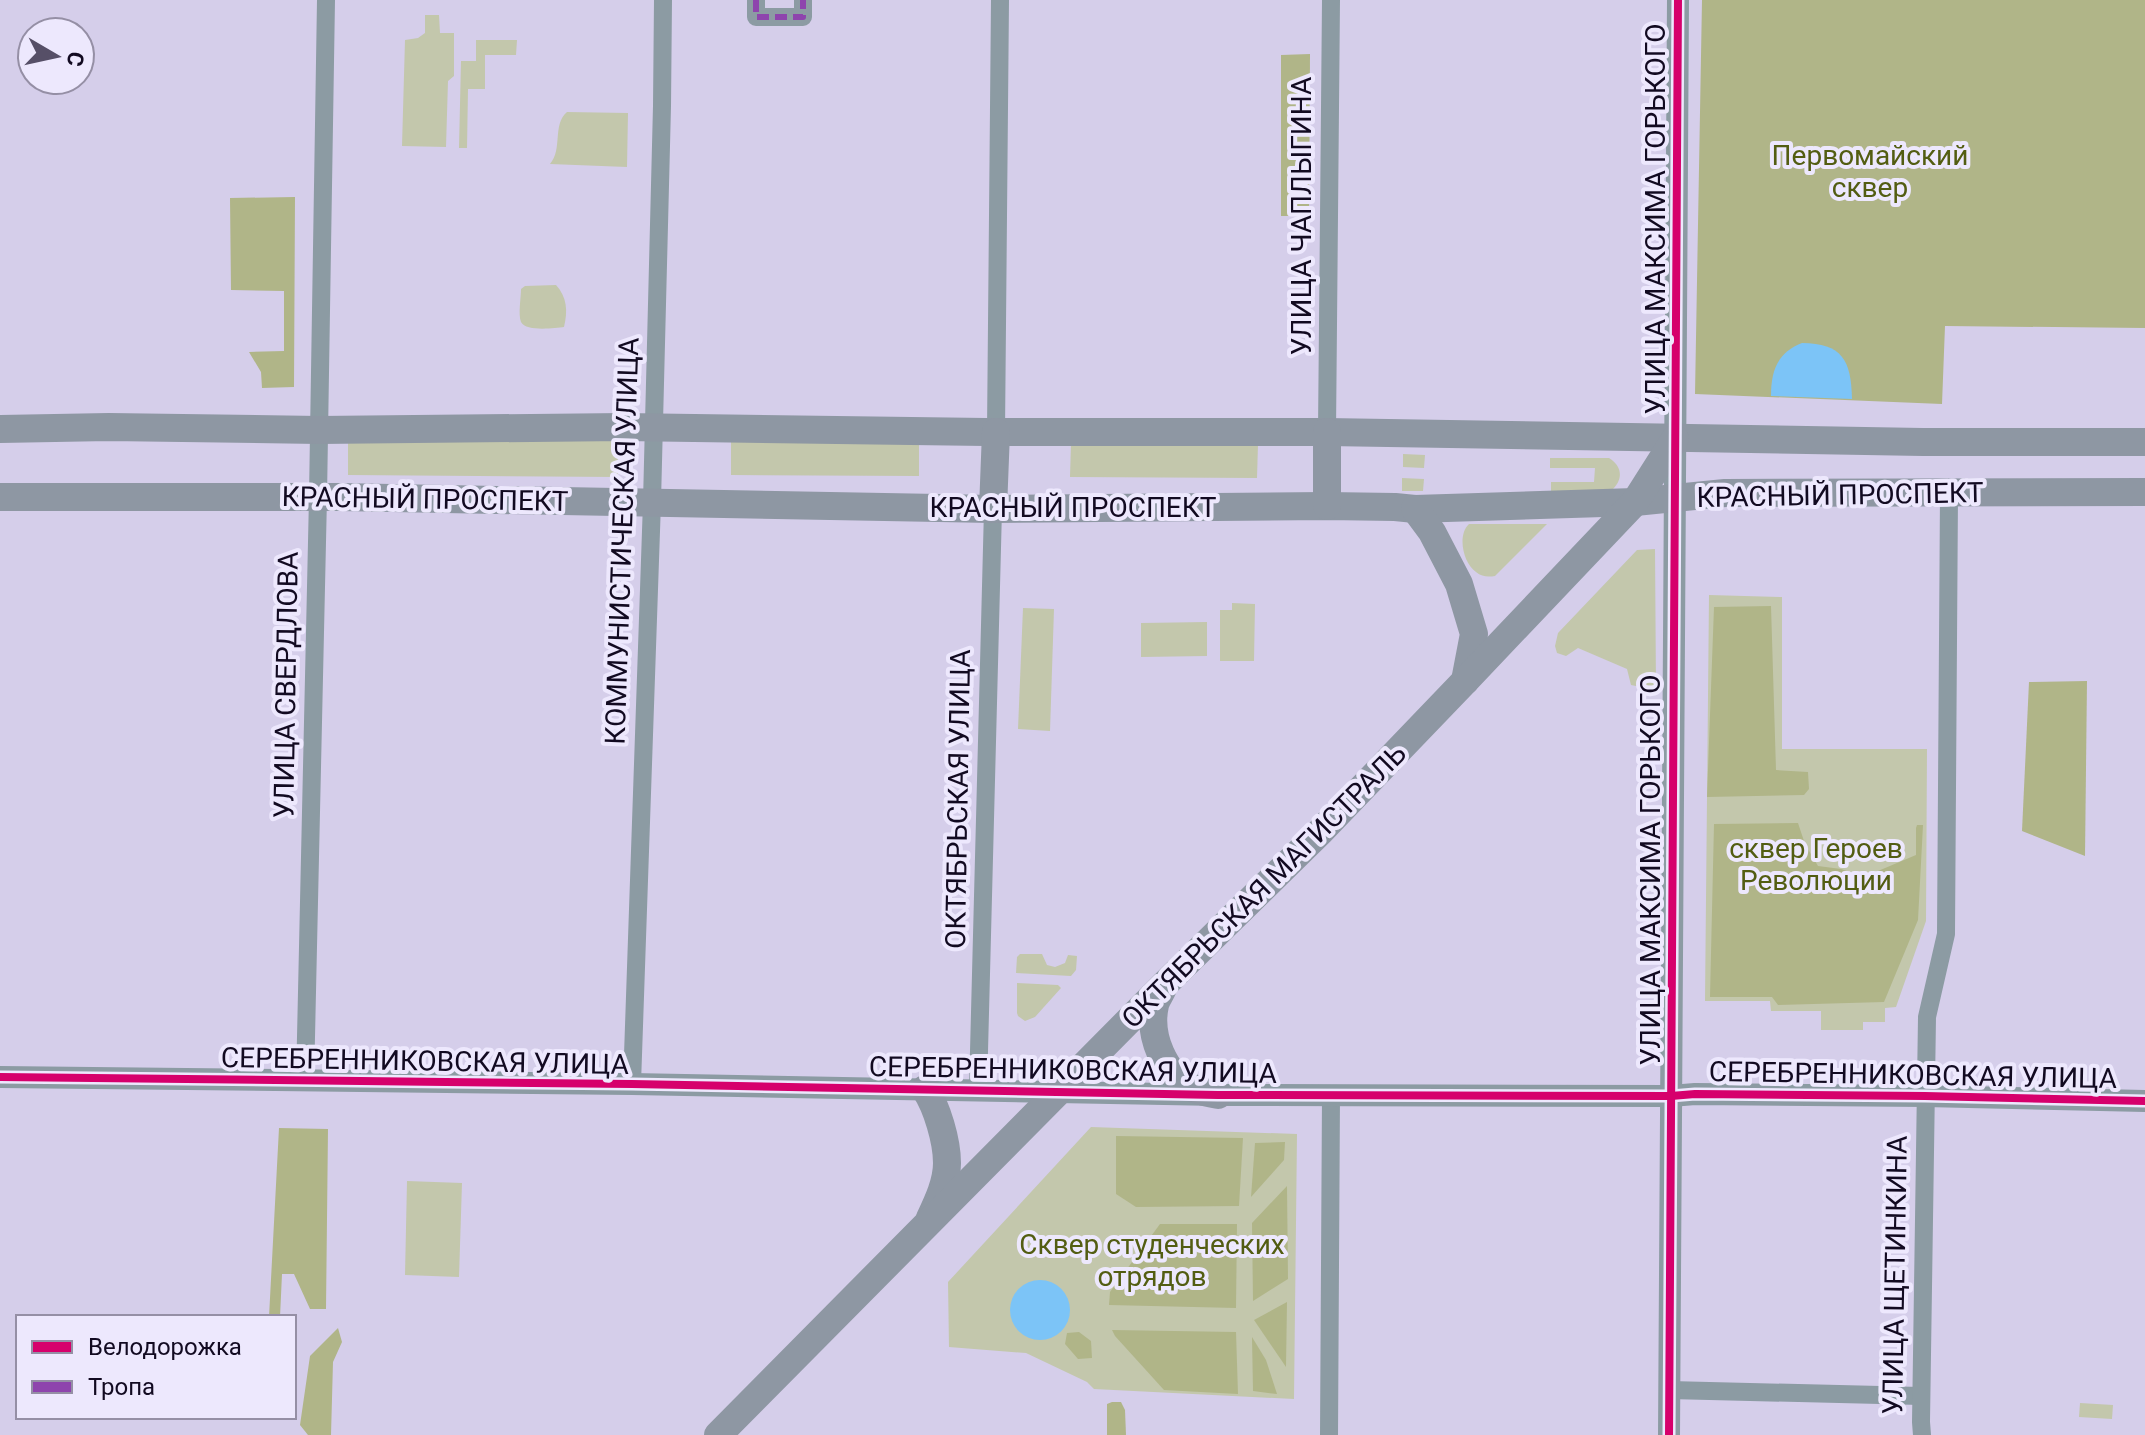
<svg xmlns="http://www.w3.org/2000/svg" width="2145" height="1435" font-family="Roboto,sans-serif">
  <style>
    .green { fill: #c3c7ac }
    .forest { fill: #b0b588 }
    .water { fill: #7cc4f7 }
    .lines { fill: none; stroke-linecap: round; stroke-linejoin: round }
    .minor { stroke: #8c9ba3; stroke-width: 18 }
    .tertiary { stroke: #8c9ba3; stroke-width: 22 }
    .primary { stroke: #8e97a3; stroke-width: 28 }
    .tram { stroke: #8f97a3; stroke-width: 2 }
    .quiet { stroke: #8e44ad; stroke-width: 6; stroke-dasharray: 12 6; stroke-linecap: butt }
    .cycleway-casing { stroke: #ede8fd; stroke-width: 13 }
    .cycleway { stroke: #d6006c; stroke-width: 8 }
    .labels { text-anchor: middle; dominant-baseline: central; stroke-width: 8; stroke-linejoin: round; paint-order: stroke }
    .park-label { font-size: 28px; fill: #535d12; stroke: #ede8fd }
    .street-label { font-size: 28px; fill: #120a21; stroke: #ede8fd }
  </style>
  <rect width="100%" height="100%" fill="#d5ceea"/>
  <g class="green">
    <polygon points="425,15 439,15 440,33 454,33 454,76 448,81 446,147 402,146 405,40 418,38 425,33"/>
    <polygon points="476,40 517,40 516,55 485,55 485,89 468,89 467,148 459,148 461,61 476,61"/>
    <path d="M 567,112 L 628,113 L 627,167 L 550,164 C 563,149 552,125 567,112 Z"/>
    <path d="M 556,285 C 567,297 568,311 564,327 C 555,328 526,332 521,322 C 518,314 521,298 521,289 L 525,286 Z"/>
    <polygon points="348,437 618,439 618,477 348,475"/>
    <polygon points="731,439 919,441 919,476 731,475"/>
    <polygon points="1071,443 1258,444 1257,478 1070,477"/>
    <polygon points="1403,454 1425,455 1424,468 1403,467"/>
    <path d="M 1550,458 L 1609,458 C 1622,466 1624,479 1612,490 L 1551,493 L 1551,482 L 1594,482 L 1595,468 L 1550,468 Z"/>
    <polygon points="1402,478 1424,479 1423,491 1402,491"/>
    <path d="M 1469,524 L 1547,524 L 1495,576 C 1488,577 1482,577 1476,572 C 1463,563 1457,535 1469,524 Z"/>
    <polygon points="1655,549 1656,690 1631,685 1627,669 1578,648 1566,656 1557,653 1555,646 1558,633 1637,550"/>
    <polygon points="1709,595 1782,597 1782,749 1927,749 1926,921 1896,1007 1885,1008 1885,1022 1863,1022 1863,1030 1821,1030 1821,1011 1771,1011 1770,1001 1705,1001"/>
    <polygon points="1232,603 1255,604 1254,661 1220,661 1220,610 1232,610"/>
    <polygon points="1023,608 1054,609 1050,731 1018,729"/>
    <polygon points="1207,622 1207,656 1141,657 1141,623"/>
    <polygon points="1020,954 1042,954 1047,965 1055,967 1065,963 1068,955 1077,956 1076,970 1071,976 1016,973 1017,957"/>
    <polygon points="1017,983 1058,985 1061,988 1035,1017 1025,1021 1018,1016 1017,1013"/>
    <polygon points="1091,1127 1297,1134 1294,1399 1094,1389 1087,1382 1026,1353 949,1347 948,1282"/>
    <polygon points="407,1181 462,1183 459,1277 405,1275"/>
    <polygon points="2080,1403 2113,1405 2112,1419 2079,1417"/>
  </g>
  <g class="forest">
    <polygon points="1702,0 2145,0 2145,328 1945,326 1942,404 1695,394"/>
    <polygon points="1310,54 1309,216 1281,216 1281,55"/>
    <polygon points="295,197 294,387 262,388 261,372 249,352 284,351 284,291 231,290 230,198"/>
    <polygon points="1771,606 1776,770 1808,772 1809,789 1804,795 1707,797 1714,607"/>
    <polygon points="2087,681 2085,856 2022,831 2029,682"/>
    <polygon points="1798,823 1805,844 1818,866 1841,869 1855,874 1878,871 1916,855 1916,828 1917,825 1923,825 1918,920 1884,1002 1778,1005 1772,997 1710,997 1714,824"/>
    <polygon points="279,1128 328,1129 326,1309 310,1309 294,1274 282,1274 280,1317 269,1317"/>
    <polygon points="1116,1136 1243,1138 1239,1206 1136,1207 1116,1194"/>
    <polygon points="1285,1142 1284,1160 1251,1197 1255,1143"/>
    <polygon points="1287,1186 1288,1279 1253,1301 1252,1223"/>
    <polygon points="1160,1224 1237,1224 1236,1308 1109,1305 1110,1292"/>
    <polygon points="1287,1302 1286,1367 1254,1320"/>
    <polygon points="338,1328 342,1342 333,1362 331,1435 308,1435 300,1425 310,1356"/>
    <polygon points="1112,1330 1236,1332 1238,1394 1164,1390 1115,1336"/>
    <polygon points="1079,1332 1091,1341 1092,1358 1078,1359 1065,1344 1067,1333"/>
    <polygon points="1252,1337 1266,1360 1277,1394 1253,1391"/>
    <polygon points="1112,1402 1121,1402 1125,1410 1126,1435 1107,1435 1107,1404"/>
  </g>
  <g class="water">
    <path d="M 1802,343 C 1842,344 1851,359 1852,399 L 1771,396 C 1771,371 1777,353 1802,343 Z"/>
    <circle cx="1040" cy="1310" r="30"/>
  </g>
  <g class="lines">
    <g class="minor">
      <polyline points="756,0 756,17 803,17 803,0"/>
      <polyline points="996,432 1000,0"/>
      <polyline points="1327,432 1331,0"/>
      <polyline points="305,1082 318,497 326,0"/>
      <polyline points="632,1084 652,502 662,106 663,0"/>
      <polyline points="978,1090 993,509"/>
      <polyline points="1669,1390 1921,1396"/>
      <polyline points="1329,1435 1331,1095"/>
      <polyline points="1922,1435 1921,1422 1927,1017 1946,934 1949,494"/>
    </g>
    <g class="tertiary">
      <polyline points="0,1077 632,1084 1218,1095 1671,1096 1695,1094 1925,1096 2145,1101"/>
      <polyline points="1669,1435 1678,0"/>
    </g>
    <g class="primary">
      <polyline points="0,429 109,427 319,430 624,427 986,432 1327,432 1923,442 2145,442"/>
      <polyline points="0,497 339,497 993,509 1327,506 1395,507 1415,509 1635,502 1725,493 2145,492"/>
      <polyline points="1327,506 1327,432"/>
      <polyline points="993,509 996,432"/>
      <polyline points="1415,509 1432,532 1459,584 1474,634 1465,681"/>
      <path d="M 1163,988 C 1161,993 1156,1000 1155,1005 C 1148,1035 1164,1075 1193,1088 C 1200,1092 1210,1093 1218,1095"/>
      <path d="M 925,1089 C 937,1107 947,1141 947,1163 C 947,1182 938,1201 930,1218"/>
      <polyline points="718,1435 1165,984 1320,832 1465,681 1635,502 1675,439"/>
    </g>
    <polyline class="tram" points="0,1082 632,1089 1218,1100 1671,1100 1695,1099 1925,1101 2145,1107"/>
    <polyline class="quiet" points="756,0 756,17 803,17 803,0"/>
    <defs>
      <g id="cycleway">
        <polyline points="0,1077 632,1084 1218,1095 1671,1096 1695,1094 1925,1096 2145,1101"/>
        <polyline points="1669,1435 1678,0"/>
      </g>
    </defs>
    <use href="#cycleway" class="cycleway-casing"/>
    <use href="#cycleway" class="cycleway"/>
  </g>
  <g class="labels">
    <g class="park-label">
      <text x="1870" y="155">Первомайский<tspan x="1870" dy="32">сквер</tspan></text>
      <text x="1816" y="848">сквер Героев<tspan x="1816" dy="32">Революции</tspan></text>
      <text x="1152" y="1244">Сквер студенческих<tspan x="1152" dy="32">отрядов</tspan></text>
    </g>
    <g class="street-label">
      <text transform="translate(1301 216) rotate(-90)">УЛИЦА ЧАПЛЫГИНА</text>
      <text transform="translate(1655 219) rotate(-90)">УЛИЦА МАКСИМА ГОРЬКОГО</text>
      <text transform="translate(1840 495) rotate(-1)">КРАСНЫЙ ПРОСПЕКТ</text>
      <text transform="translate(425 499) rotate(1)">КРАСНЫЙ ПРОСПЕКТ</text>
      <text x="1073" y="507">КРАСНЫЙ ПРОСПЕКТ</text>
      <text transform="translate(622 541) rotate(-88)">КОММУНИСТИЧЕСКАЯ УЛИЦА</text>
      <text transform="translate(286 685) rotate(-89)">УЛИЦА СВЕРДЛОВА</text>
      <text transform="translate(958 799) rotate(-89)">ОКТЯБРЬСКАЯ УЛИЦА</text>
      <text transform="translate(1650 870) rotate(-90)">УЛИЦА МАКСИМА ГОРЬКОГО</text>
      <text transform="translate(1264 886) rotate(-45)">ОКТЯБРЬСКАЯ МАГИСТРАЛЬ</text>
      <text transform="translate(425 1061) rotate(1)">СЕРЕБРЕННИКОВСКАЯ УЛИЦА</text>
      <text transform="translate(1073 1070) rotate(1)">СЕРЕБРЕННИКОВСКАЯ УЛИЦА</text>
      <text transform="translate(1913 1075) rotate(1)">СЕРЕБРЕННИКОВСКАЯ УЛИЦА</text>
      <text transform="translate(1895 1275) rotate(-89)">УЛИЦА ЩЕТИНКИНА</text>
    </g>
  </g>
  <rect x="16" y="1315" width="280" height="104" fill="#ede8fd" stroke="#958fa5" stroke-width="2"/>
  <rect x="32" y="1341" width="40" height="12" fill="#d6006c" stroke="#958fa5" stroke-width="2"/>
  <text x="88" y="1355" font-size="24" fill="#120a21">Велодорожка</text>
  <rect x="32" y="1381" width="40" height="12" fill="#8e44ad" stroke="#958fa5" stroke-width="2"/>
  <text x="88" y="1395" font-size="24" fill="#120a21">Тропа</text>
  <g transform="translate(56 56) rotate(99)"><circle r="38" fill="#ede8fd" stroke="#958fa5" stroke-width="2"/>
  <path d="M0-6L14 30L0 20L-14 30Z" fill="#564f67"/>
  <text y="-12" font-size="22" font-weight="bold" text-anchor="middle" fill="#120a21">С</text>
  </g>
</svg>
